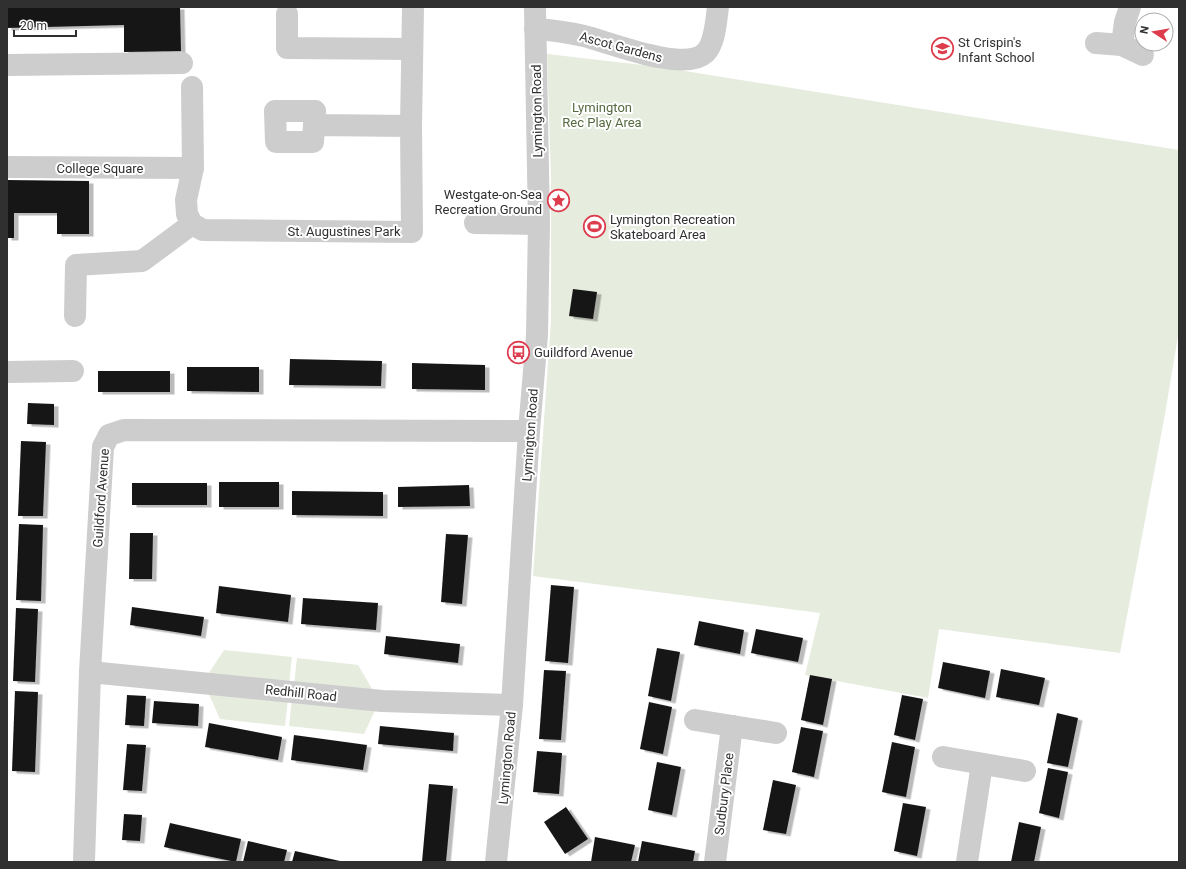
<svg xmlns="http://www.w3.org/2000/svg" width="1186" height="869" font-family="Roboto,sans-serif">
  <style>
    .green { fill: #e6ecde }
    .building { fill: #171717; filter: url(#shadow) }
    .lines { fill: none; stroke-linecap: round; stroke-linejoin: round }
    .minor { stroke: #cdcdcd; stroke-width: 22 }
    .labels { text-anchor: middle; dominant-baseline: central; stroke-width: 4; stroke-linejoin: round; paint-order: stroke }
    .poi-label { font-size: 13px; fill: #303030; stroke: #fff; text-anchor: start }
    .street-label { font-size: 13px; fill: #303030; stroke: #fff }
    .park-label { font-size: 13px; fill: #54693f; stroke: #fff }
  </style>
  <defs>
    <filter id="shadow"><feDropShadow dx="4.5" dy="2.5" stdDeviation="0" flood-color="#0004"/></filter>
  </defs>
  <rect width="100%" height="100%" fill="#fff"/>
  <g class="green">
    <polygon points="547,54 660,67 1179,150 1179,330 1165,414 1120,653 939,629 928,698 805,675 820,613 533,576 551,321 551,178"/>
    <polygon points="224,650 292,657 289,685 207,676"/>
    <polygon points="297,658 358,665 375,694 294,685"/>
    <polygon points="207,690 288,699 285,726 220,719"/>
    <polygon points="292,699 376,708 364,734 289,726"/>
  </g>
  <g class="building">
    <polygon points="7,7 180,7 181,51 124,52 124,25 7,28"/>
    <polygon points="7,180 89,181 89,234 57,234 57,213 14,213 14,238 7,238"/>
    <polygon points="573,289 597,292 593,319 569,316"/>
    <polygon points="290,359 382,361 381,386 289,385"/>
    <polygon points="412,363 485,365 485,390 412,389"/>
    <polygon points="187,367 259,367 259,392 187,391"/>
    <rect x="98" y="371" width="72" height="21"/>
    <polygon points="28,403 54,404 54,425 27,424"/>
    <polygon points="21,441 46,442 43,516 18,516"/>
    <rect x="219" y="482" width="60" height="25"/>
    <rect x="132" y="483" width="75" height="22"/>
    <polygon points="469,485 470,506 398,507 398,487"/>
    <polygon points="292,491 383,492 383,516 292,515"/>
    <polygon points="19,524 43,525 41,601 16,600"/>
    <polygon points="130,533 153,533 152,579 129,579"/>
    <polygon points="446,534 468,535 462,604 441,602"/>
    <polygon points="551,585 574,587 568,663 545,661"/>
    <polygon points="219,586 291,595 288,622 216,613"/>
    <polygon points="303,598 378,603 376,630 301,624"/>
    <polygon points="132,607 204,617 201,636 130,625"/>
    <polygon points="16,608 38,609 35,682 13,681"/>
    <polygon points="699,621 744,630 740,654 694,645"/>
    <polygon points="756,629 803,638 798,662 751,653"/>
    <polygon points="386,636 460,644 458,663 384,654"/>
    <polygon points="657,648 680,652 671,701 648,696"/>
    <polygon points="943,662 990,671 985,698 938,688"/>
    <polygon points="1001,669 1045,678 1039,705 996,697"/>
    <polygon points="544,670 566,671 561,740 539,739"/>
    <polygon points="810,675 832,679 823,725 801,720"/>
    <polygon points="15,691 38,692 35,772 12,771"/>
    <polygon points="127,695 146,696 144,726 125,725"/>
    <polygon points="902,695 923,699 915,740 894,735"/>
    <polygon points="154,701 199,704 198,726 152,723"/>
    <polygon points="649,702 672,707 663,754 640,749"/>
    <polygon points="1057,713 1078,718 1068,767 1047,763"/>
    <polygon points="209,723 282,737 278,760 205,747"/>
    <polygon points="380,726 454,733 453,751 378,744"/>
    <polygon points="801,727 823,731 814,777 792,772"/>
    <polygon points="294,735 367,745 363,770 291,760"/>
    <polygon points="892,742 915,747 906,797 882,792"/>
    <polygon points="127,744 146,745 142,791 123,790"/>
    <polygon points="537,751 562,753 559,794 533,792"/>
    <polygon points="657,762 681,767 672,815 648,810"/>
    <polygon points="1048,768 1068,772 1059,818 1039,813"/>
    <polygon points="773,780 796,785 786,834 763,830"/>
    <polygon points="429,784 453,786 446,862 422,862"/>
    <polygon points="903,803 926,807 917,856 894,851"/>
    <polygon points="566,807 588,839 565,854 544,822"/>
    <polygon points="124,814 142,815 140,841 122,840"/>
    <polygon points="1019,822 1041,827 1034,862 1011,862"/>
    <polygon points="170,823 241,839 236,862 164,847"/>
    <polygon points="595,837 635,845 631,862 591,862"/>
    <polygon points="248,841 287,850 284,862 243,862"/>
    <polygon points="642,841 695,851 693,862 638,862"/>
    <polygon points="295,851 340,861 340,862 292,862"/>
  </g>
  <g class="lines">
    <g class="minor">
      <polyline points="287,14 287,48 412,49"/>
      <path d="M 535,29 C 551,30 567,32 584,36 C 609,42 684,73 705,53 C 715,44 716,21 718,7"/>
      <polyline points="1096,43 1122,45 1143,55"/>
      <polyline points="1122,45 1125,22 1130,7"/>
      <polyline points="7,65 182,63"/>
      <polyline points="192,87 193,168 186,200 187,214 192,224 203,230 412,232 411,126 413,7"/>
      <polyline points="314,125 315,111 275,111 276,142 313,142 314,125 411,126"/>
      <polyline points="7,167 193,168"/>
      <polyline points="475,223 539,224"/>
      <polyline points="75,316 76,265 142,261 192,224"/>
      <polyline points="7,372 73,371"/>
      <polyline points="90,672 382,701 512,705"/>
      <polyline points="695,720 776,733"/>
      <polyline points="943,757 1025,771"/>
      <polyline points="84,862 90,672 103,447 109,435 124,430 529,431"/>
      <polyline points="496,862 512,705 529,431 537,335 539,224 535,7"/>
      <polyline points="715,862 732,726"/>
      <polyline points="967,862 982,764"/>
    </g>
  </g>
  <defs>
    <symbol id="school-ring" viewBox="-11 -11 22 22"><circle r="9.5" fill="#fff" stroke="#dd3c4d" stroke-width="1.5"/><path d="M0-5L7-2L0 1L-7-2ZM-4 1L0 2.5L4 1V4Q0 6-4 4Z" fill="#dd3c4d"/></symbol>
    <symbol id="sight-ring" viewBox="-11 -11 22 22"><circle r="9.5" fill="#fff" stroke="#dd3c4d" stroke-width="1.5"/><path d="M0-6L1.8-2.2L6-1.7L2.9 1.2L3.7 5.4L0 3.3L-3.7 5.4L-2.9 1.2L-6-1.7L-1.8-2.2Z" fill="#dd3c4d"/></symbol>
    <symbol id="stadium-ring" viewBox="-11 -11 22 22"><circle r="9.5" fill="#fff" stroke="#dd3c4d" stroke-width="1.5"/><path d="M0-5a6.5 5 0 1 0 0 10a6.5 5 0 1 0 0-10ZM-3.5-1.8h7v3.6h-7Z" fill="#dd3c4d"/></symbol>
    <symbol id="bus-ring" viewBox="-11 -11 22 22"><circle r="9.5" fill="#fff" stroke="#dd3c4d" stroke-width="1.5"/><path d="M-5-6H5V4H4V6H2V4H-2V6H-4V4H-5ZM-3.5-4V0h7V-4ZM-3.5 1.2v1.5H-2V1.2ZM2 1.2v1.5H3.5V1.2Z" fill="#dd3c4d"/></symbol>
  </defs>
  <g fill-rule="evenodd">
    <use href="#school-ring" x="930" y="36" width="25" height="25"/>
    <use href="#sight-ring" x="546" y="188" width="25" height="25"/>
    <use href="#stadium-ring" x="582" y="214" width="25" height="25"/>
    <use href="#bus-ring" x="506" y="340" width="25" height="25"/>
  </g>
  <g class="labels">
    <g class="poi-label">
      <text x="958" y="42">St Crispin's<tspan x="958" dy="15">Infant School</tspan></text>
      <text x="542" y="194" text-anchor="end">Westgate-on-Sea<tspan x="542" dy="15">Recreation Ground</tspan></text>
      <text x="610" y="219">Lymington Recreation<tspan x="610" dy="15">Skateboard Area</tspan></text>
      <text x="534" y="352">Guildford Avenue</text>
    </g>
    <g class="street-label">
      <text transform="translate(621 47) rotate(15)">Ascot Gardens</text>
      <text transform="translate(537 111) rotate(-91)">Lymington Road</text>
      <text x="100" y="168">College Square</text>
      <text x="344" y="231">St. Augustines Park</text>
      <text transform="translate(530 435) rotate(-86)">Lymington Road</text>
      <text transform="translate(101 498) rotate(-86)">Guildford Avenue</text>
      <text transform="translate(301 693) rotate(6)">Redhill Road</text>
      <text transform="translate(507 758) rotate(-85)">Lymington Road</text>
      <text transform="translate(724 794) rotate(-83)">Sudbury Place</text>
    </g>
    <g class="park-label">
      <text x="602" y="107">Lymington<tspan x="602" dy="15">Rec Play Area</tspan></text>
    </g>
  </g>
  <rect width="1186" height="869" fill="none" stroke="#303030" stroke-width="16"/>
  <g transform="translate(1154 32) rotate(282)"><circle r="19" fill="#ffffff" stroke="#acacac"/>
  <path d="M0-3L7 15L0 10L-7 15Z" fill="#dd3c4d"/>
  <text y="-6" font-size="11" font-weight="bold" text-anchor="middle" fill="#303030">N</text>
  </g>
  <path d="M14 30v6h62v-6" fill="none" stroke="#303030" stroke-width="2"/>
  <text x="20" y="30" font-size="12" fill="#303030" stroke="#ffffff" stroke-width="3" paint-order="stroke">20 m</text>
</svg>
